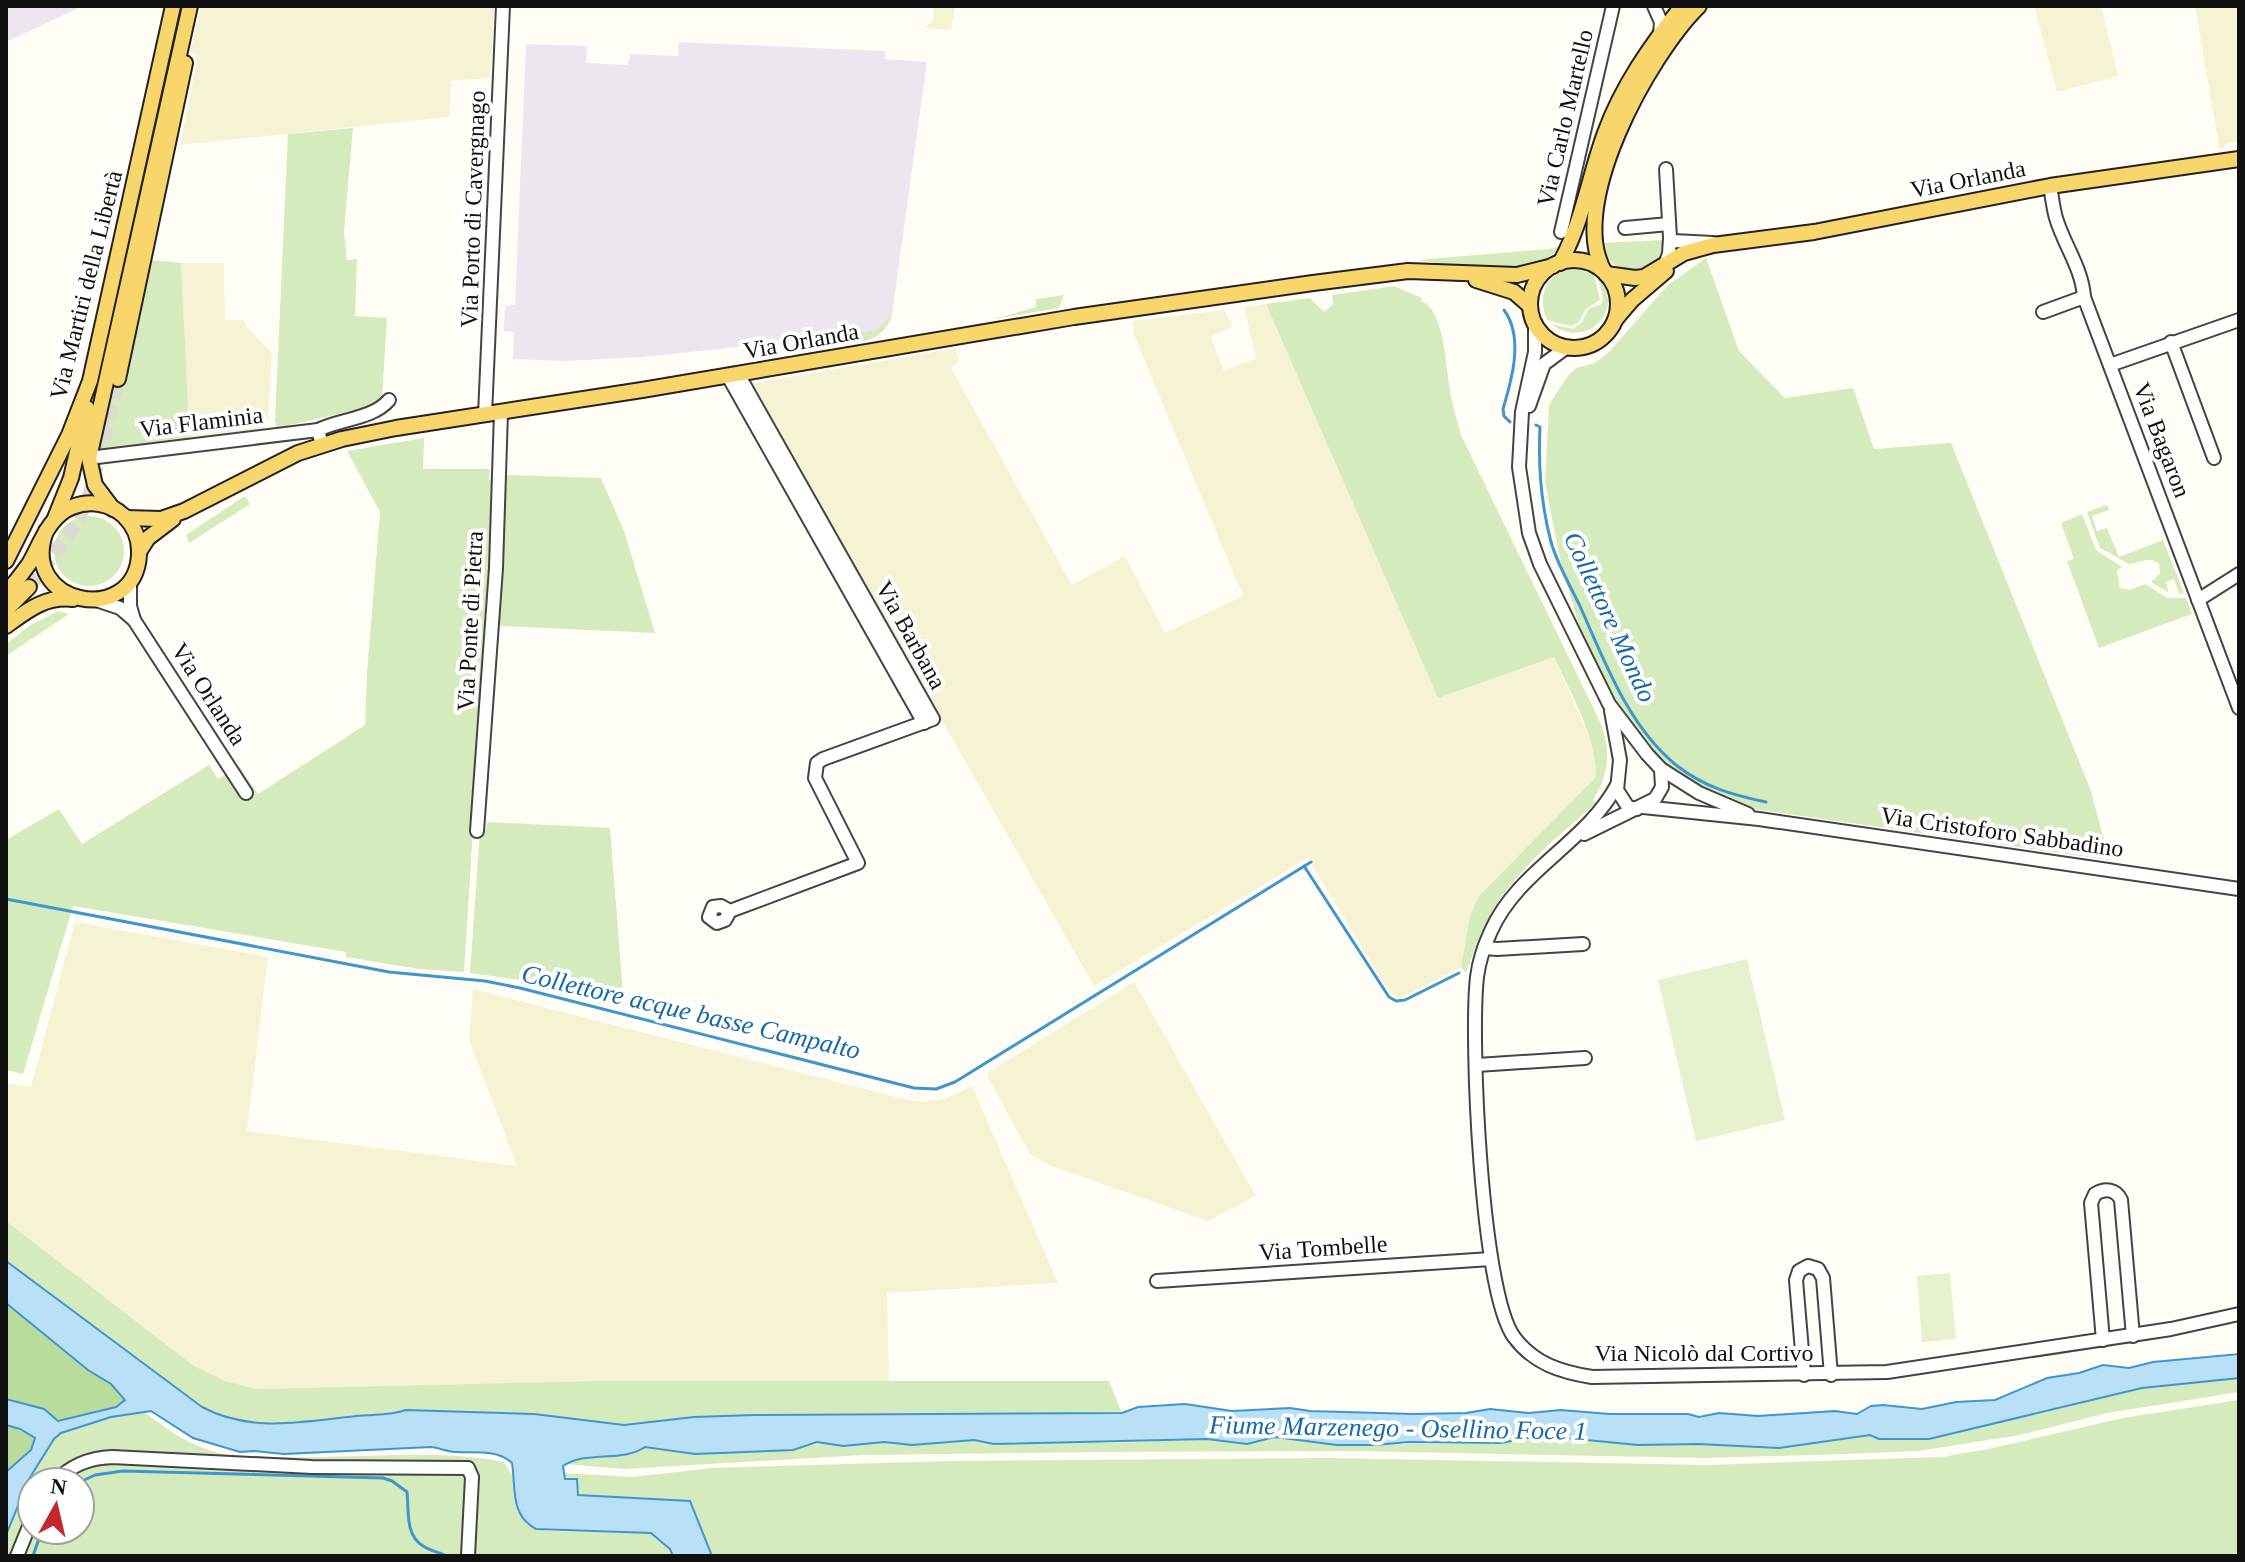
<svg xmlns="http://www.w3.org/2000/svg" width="2245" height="1562" font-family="'Times New Roman',serif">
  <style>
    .industrial { fill: #eee6ef }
    .farmland { fill: #f6f3d4 }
    .green { fill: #d5ebbd; fill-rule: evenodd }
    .forest { fill: #b9dc9c }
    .pitch { fill: #e6f2cf }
    .water { fill: #b9e0f7; stroke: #3f96cf; stroke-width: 2 }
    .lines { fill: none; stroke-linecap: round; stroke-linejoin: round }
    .stream { stroke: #3f96cf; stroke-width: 3 }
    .major-tunnel { stroke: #dbdad3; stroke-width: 14; stroke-dasharray: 14 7; stroke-linecap: butt }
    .minor-casing { stroke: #444; stroke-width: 16 }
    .major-casing { stroke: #222; stroke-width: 18 }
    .minor { stroke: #fff; stroke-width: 12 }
    .major { stroke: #f9d66b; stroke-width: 14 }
    .labels { text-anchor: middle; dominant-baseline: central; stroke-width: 8; stroke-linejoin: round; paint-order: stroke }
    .street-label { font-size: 24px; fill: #111; stroke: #fff }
    .water-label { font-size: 26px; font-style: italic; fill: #1768a6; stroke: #fff }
  </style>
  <rect width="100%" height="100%" fill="#fffdf5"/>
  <g class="industrial">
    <polygon points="6,6 83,6 6,42"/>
    <polygon points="679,42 885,51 885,59 927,62 892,315 877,330 824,338 643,357 566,361 513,359 514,332 504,331 505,306 515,305 526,44 584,46 587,47 586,63 628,65 630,54 678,56"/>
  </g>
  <g class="farmland">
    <polygon points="201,6 495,6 490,78 451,81 449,117 180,145 198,54 190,53"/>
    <polygon points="934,6 955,6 951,30 924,28 933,20"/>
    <polygon points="2034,6 2101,6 2118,76 2057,92"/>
    <polygon points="2195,6 2239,6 2239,142 2225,144 2225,148 2219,149 2219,146"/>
    <polygon points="181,263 224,263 225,320 244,320 247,327 272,353 268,422 264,433 190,443"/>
    <polygon points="1266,304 1438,698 1554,657 1593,746 1597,768 1595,778 1507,868 1470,916 1461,967 1403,997 1396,997 1387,989 1308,858 1094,986 749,384 956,348 959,361 951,368 1072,585 1125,556 1165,633 1243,596 1134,335 1133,321 1224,310 1233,326 1211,337 1224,371 1256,358 1244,307"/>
    <polygon points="75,922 268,957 247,1131 517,1166 469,1040 473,989 900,1098 921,1102 945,1099 972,1086 1058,1283 887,1293 889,1383 594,1381 257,1389 225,1381 194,1366 6,1221 6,1083 31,1087"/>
    <polygon points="1134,982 1256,1196 1208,1221 1051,1166 1030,1154 986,1074"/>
  </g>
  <g class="green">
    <polygon points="353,128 344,232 347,260 357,259 355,316 387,318 382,399 360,409 277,428 275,421 288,134"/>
    <path d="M 1664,240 L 1664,257 C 1636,281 1614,275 1599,243 Z"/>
    <path d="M 1562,246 C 1525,284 1464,267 1418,260 L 1548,249 Z"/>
    <polygon points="1706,258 1739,351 1785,398 1853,388 1874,449 1951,443 2091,791 2109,860 1746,808 1725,801 1674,772 1647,747 1623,713 1581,634 1559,554 1545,482 1549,405 1566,378 1576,368 1595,363 1608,353 1668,285"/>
    <polygon points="151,260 181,263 190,443 98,451 112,378 124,380"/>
    <path d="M 1573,268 L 1594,274 L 1600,300 L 1586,309 L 1579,322 L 1571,326 L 1547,320 C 1537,295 1546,273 1573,268 Z"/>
    <path d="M 1598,278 C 1627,309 1587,351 1551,324 L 1573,329 L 1582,322 L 1588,309 L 1602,304 L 1603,298 Z"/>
    <path d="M 1394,286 L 1422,298 L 1421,301 C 1445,310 1446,368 1450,390 C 1452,405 1457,420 1461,435 L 1601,724 C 1611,752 1609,774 1593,800 L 1596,803 C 1560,835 1518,868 1493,910 C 1481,930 1474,952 1466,973 L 1461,967 L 1470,916 L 1479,896 L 1595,778 C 1601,747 1568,687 1554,657 L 1438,698 L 1266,304 L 1310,298 L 1324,312 L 1333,304 L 1332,295 Z"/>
    <polygon points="1064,295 1059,308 994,319 1036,307 1036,299"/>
    <path d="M 892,315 C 881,347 854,342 825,346 L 824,338 L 876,330 Z"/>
    <polygon points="424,438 423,469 490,469 489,480 495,481 464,972 419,969 346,957 346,952 73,906 23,1074 6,1070 6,840 59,809 82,844 209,765 218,779 239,766 258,794 365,725 367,673 380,512 347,451"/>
    <polygon points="506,475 601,478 624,531 655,633 500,626 498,623"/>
    <polygon points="245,496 250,504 189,543 186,535"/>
    <path d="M 2107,505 L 2109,510 L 2092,516 L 2097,531 L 2107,528 L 2119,557 L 2163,540 L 2184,593 L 2179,594 L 2174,579 L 2166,582 L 2169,593 L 2151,582 L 2160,574 L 2159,564 C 2150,555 2140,563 2129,564 L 2100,548 L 2087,512 Z"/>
    <polygon points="2082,514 2096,550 2122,567 2117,570 2120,588 2129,590 2146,584 2167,598 2186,598 2192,614 2099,648 2067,561 2074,559 2061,523"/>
    <circle cx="89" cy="551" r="35"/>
    <polygon points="59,611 69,614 6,656 6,644 32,624"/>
    <polygon points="487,822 610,828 624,1007 514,979 470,973 480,831 486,831"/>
    <polygon points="6,1221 194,1366 225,1381 257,1389 594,1381 1109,1381 1122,1413 754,1415 694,1417 624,1425 534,1414 415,1410 328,1421 253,1424 225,1418 202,1407 6,1261"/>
    <path d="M 6,1309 C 46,1341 87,1371 128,1400 C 154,1419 181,1442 212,1451 C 234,1458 262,1457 285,1457 C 358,1459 432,1448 504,1462 L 515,1480 L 517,1511 L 527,1524 L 536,1529 L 549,1531 L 651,1533 L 670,1549 L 673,1556 L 6,1556 ZM 32,1482 L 80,1482 L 80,1530 L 32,1530 Z"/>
    <path d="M 2239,1378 L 2239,1392 L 2107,1413 L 2020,1435 L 1918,1451 L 1843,1454 L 1705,1458 L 1355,1451 L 1098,1452 L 863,1455 L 624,1469 L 565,1464 C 589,1453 623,1462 645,1447 L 681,1453 L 709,1454 L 793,1450 L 826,1442 L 843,1446 L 884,1442 L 912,1445 L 975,1440 L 1035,1444 L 1077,1440 L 1107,1443 L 1214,1439 L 1247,1444 L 1275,1437 L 1337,1445 L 1501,1443 L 1532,1437 L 1556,1437 L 1638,1445 L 1698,1444 L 1780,1448 L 1870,1435 L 1879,1439 L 1929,1439 L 2142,1388 Z"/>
    <polygon points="2239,1400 2239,1556 712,1556 690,1501 578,1495 564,1479 564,1473 632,1477 712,1468 949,1461 1328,1458 1707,1465 1881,1459 1942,1457 1988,1449 2123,1418"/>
  </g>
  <g class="forest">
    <path d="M 6,1303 C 34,1323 58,1347 86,1368 C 99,1379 117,1384 125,1400 L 123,1404 L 58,1421 L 44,1409 L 7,1399 Z"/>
    <polygon points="6,1425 35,1437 31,1450 6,1472"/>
  </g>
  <g class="pitch">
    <polygon points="1747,959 1785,1120 1696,1141 1658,980"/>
    <polygon points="1950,1273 1956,1339 1922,1342 1917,1276"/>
  </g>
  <path class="water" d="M 6,1261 L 202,1407 C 251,1433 303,1422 356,1416 C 374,1414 389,1416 406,1410 L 534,1414 L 624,1425 L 694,1417 L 754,1415 L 1122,1413 L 1138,1407 L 1185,1404 L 1232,1411 L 1290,1408 L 1310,1411 L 1413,1414 L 1466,1413 L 1490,1409 L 1529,1413 L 1561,1410 L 1610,1414 L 1688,1414 L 1699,1417 L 1719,1413 L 1758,1416 L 1835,1411 L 1857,1414 L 1871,1406 L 1883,1405 L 1922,1409 L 1956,1402 L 1995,1400 L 2047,1378 L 2079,1373 L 2103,1365 L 2129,1368 L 2153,1362 L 2239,1354 L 2239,1378 L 2142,1388 L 1929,1439 L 1879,1439 L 1870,1435 L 1779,1448 L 1698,1444 L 1638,1445 L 1556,1437 L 1532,1437 L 1501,1443 L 1408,1442 L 1376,1445 L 1337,1445 L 1275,1437 L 1247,1444 L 1207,1439 L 994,1444 L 974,1440 L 912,1445 L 884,1442 L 843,1446 L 817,1442 L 793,1450 L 695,1454 L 645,1447 C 622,1463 586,1450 563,1466 L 565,1479 L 577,1479 L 578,1495 L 690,1501 L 712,1556 L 673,1556 L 670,1549 L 651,1533 L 536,1529 C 510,1515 516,1489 512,1463 C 497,1449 476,1453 457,1452 C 448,1452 440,1448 431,1447 L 284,1454 L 254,1451 L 240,1452 L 193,1438 L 151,1411 L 111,1417 L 61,1433 L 54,1439 L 29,1479 L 6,1535 L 6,1472 L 31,1450 L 35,1438 L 20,1429 L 6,1425 L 6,1399 L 44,1409 L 58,1421 L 116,1407 L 125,1400 L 111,1384 L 88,1370 L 6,1303 Z"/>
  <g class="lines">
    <g class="stream">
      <path d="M 1504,310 C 1524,337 1512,379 1503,409 L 1504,416 L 1510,422"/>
      <path d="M 1536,425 L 1540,427 C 1538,466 1541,504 1551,542 C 1557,563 1569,584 1579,604 C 1604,659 1627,725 1676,765 C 1704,787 1732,795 1766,802"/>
      <polyline points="1304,866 1389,997 1396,1001 1405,1000 1459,973"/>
      <polyline points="6,899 389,972 485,981 520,988 914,1088 936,1089 955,1082 1311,862"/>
      <path d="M 80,1482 L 95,1475 L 123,1471 L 383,1478 L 392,1481 L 407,1492 C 409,1511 405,1535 423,1546 C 430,1551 439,1552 447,1556"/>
      <polyline points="33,1556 42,1530"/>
    </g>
    <polyline class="major-tunnel" points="29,587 74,527 89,497 118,379"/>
    <defs>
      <g id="minor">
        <polyline points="1654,6 1661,22 1660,34"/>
        <polyline points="1666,169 1670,238"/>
        <path d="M 2050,186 C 2052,196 2053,208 2056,218 C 2064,245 2082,268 2084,297"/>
        <polyline points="1625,228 1669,224"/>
        <polyline points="1561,232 1613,6"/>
        <polyline points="1665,264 1669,254 1670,238 1673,241 1713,243"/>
        <polyline points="2043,312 2084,297 2239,708"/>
        <polyline points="1535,323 1535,352 1522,412 1519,467 1529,533 1540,564 1609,704 1647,754 1661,769 1699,793 1748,814"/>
        <polyline points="2171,342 2214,458"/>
        <polyline points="2110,365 2239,320"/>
        <polyline points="728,376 924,723"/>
        <polyline points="1529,406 1544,364 1567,347"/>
        <polyline points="485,415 503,6"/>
        <path d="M 318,430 C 340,419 373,419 389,400"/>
        <polyline points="89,458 318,430 322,445"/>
        <polyline points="96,600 120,608 134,620 130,606 130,581"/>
        <polyline points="2198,600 2239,574"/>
        <polyline points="134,620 246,793"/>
        <polyline points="1611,711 1620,760 1617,790 1628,807 1637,809"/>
        <path d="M 1617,785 C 1586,843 1518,870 1491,931 C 1484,946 1479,961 1477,977 C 1470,1038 1481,1292 1514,1337 C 1534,1364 1561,1372 1592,1377 L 1887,1372 L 2171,1329 L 2239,1314"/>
        <polyline points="1643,807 1759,819 2239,889"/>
        <polyline points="477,831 496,568 501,412"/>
        <polyline points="1584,834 1655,799 1662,787 1661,769"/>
        <polyline points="730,911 725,920 717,923 709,917 713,907 721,906 730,911 858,863 815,778 817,763 823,759 933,719 738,374"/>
        <polyline points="1484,948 1497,949 1583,944"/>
        <polyline points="1477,1065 1585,1058"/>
        <polyline points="1157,1281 1491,1259"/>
        <path d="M 2103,1340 L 2091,1203 L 2095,1194 C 2105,1188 2116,1189 2121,1200 L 2133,1336"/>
        <polyline points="1804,1375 1796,1280 1799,1271 1808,1266 1818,1269 1823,1278 1831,1375"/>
        <path d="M 55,1482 C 71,1465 89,1458 112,1457 L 312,1467 L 468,1468 L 472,1477 L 468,1556"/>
        <polyline points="17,1556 32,1519"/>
      </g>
      <g id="major">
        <circle cx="1574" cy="304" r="44"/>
        <path d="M 1560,263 C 1583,222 1589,176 1605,133 C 1622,86 1651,45 1682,6"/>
        <polyline points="1606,274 1635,278 1644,277 1684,253 1713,245 1814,232 2050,186 2239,159"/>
        <path d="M 1606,274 C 1563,209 1650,54 1699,6"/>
        <polyline points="1476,280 1514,292 1530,306"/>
        <polyline points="1615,320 1632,300 1666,271"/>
        <polyline points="118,379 185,63"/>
        <polyline points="113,509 95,485 89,458 190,6"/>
        <polyline points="55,518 71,478 87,408"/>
        <polyline points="126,518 161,519 184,511 298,453 342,439 396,428 642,390 1074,317 1313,283 1408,271 1517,275 1553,266"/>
        <polyline points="139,552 148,538 173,519"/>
        <polyline points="6,561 69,435 90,381 173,6"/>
        <path d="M 6,593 C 14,584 22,574 29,564 C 41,543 49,516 72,507 C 90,500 110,503 124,516 C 134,526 140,540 139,555 C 135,627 18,606 46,531"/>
        <polyline points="6,610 29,587"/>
        <path d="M 6,626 C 28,610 45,596 73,599"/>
      </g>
    </defs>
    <use href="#minor" class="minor-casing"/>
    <use href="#major" class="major-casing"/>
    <use href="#minor" class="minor"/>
    <use href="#major" class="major"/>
  </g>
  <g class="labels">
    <g class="street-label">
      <text transform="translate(1565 118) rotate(-77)">Via Carlo Martello</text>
      <text transform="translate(1968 179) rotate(-11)">Via Orlanda</text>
      <text transform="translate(473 209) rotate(-88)">Via Porto di Cavergnago</text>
      <text transform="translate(86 285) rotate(-76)">Via Martiri della Libertà</text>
      <text transform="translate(801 341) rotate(-10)">Via Orlanda</text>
      <text transform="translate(201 422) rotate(-7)">Via Flaminia</text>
      <text transform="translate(2162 440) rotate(69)">Via Bagaron</text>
      <text transform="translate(470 621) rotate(-87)">Via Ponte di Pietra</text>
      <text transform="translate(911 635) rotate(61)">Via Barbana</text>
      <text transform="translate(209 694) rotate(57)">Via Orlanda</text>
      <text transform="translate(2002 832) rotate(8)">Via Cristoforo Sabbadino</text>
      <text transform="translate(1323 1248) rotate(-4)">Via Tombelle</text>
      <text x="1704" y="1353">Via Nicolò dal Cortivo</text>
    </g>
    <g class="water-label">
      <text transform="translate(1610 617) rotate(65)">Collettore Mondo</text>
      <text transform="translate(691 1012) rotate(13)">Collettore acque basse Campalto</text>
      <text transform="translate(1398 1428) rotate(1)">Fiume Marzenego - Osellino Foce 1</text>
    </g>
  </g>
  <rect width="2245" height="1562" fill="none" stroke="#111111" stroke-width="16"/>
  <g transform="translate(56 1506) rotate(8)"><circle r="38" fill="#ffffff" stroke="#a0a0a0" stroke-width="2"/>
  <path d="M0-6L14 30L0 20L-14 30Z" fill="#c4262e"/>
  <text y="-12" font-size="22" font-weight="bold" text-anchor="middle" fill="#111111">N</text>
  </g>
</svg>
